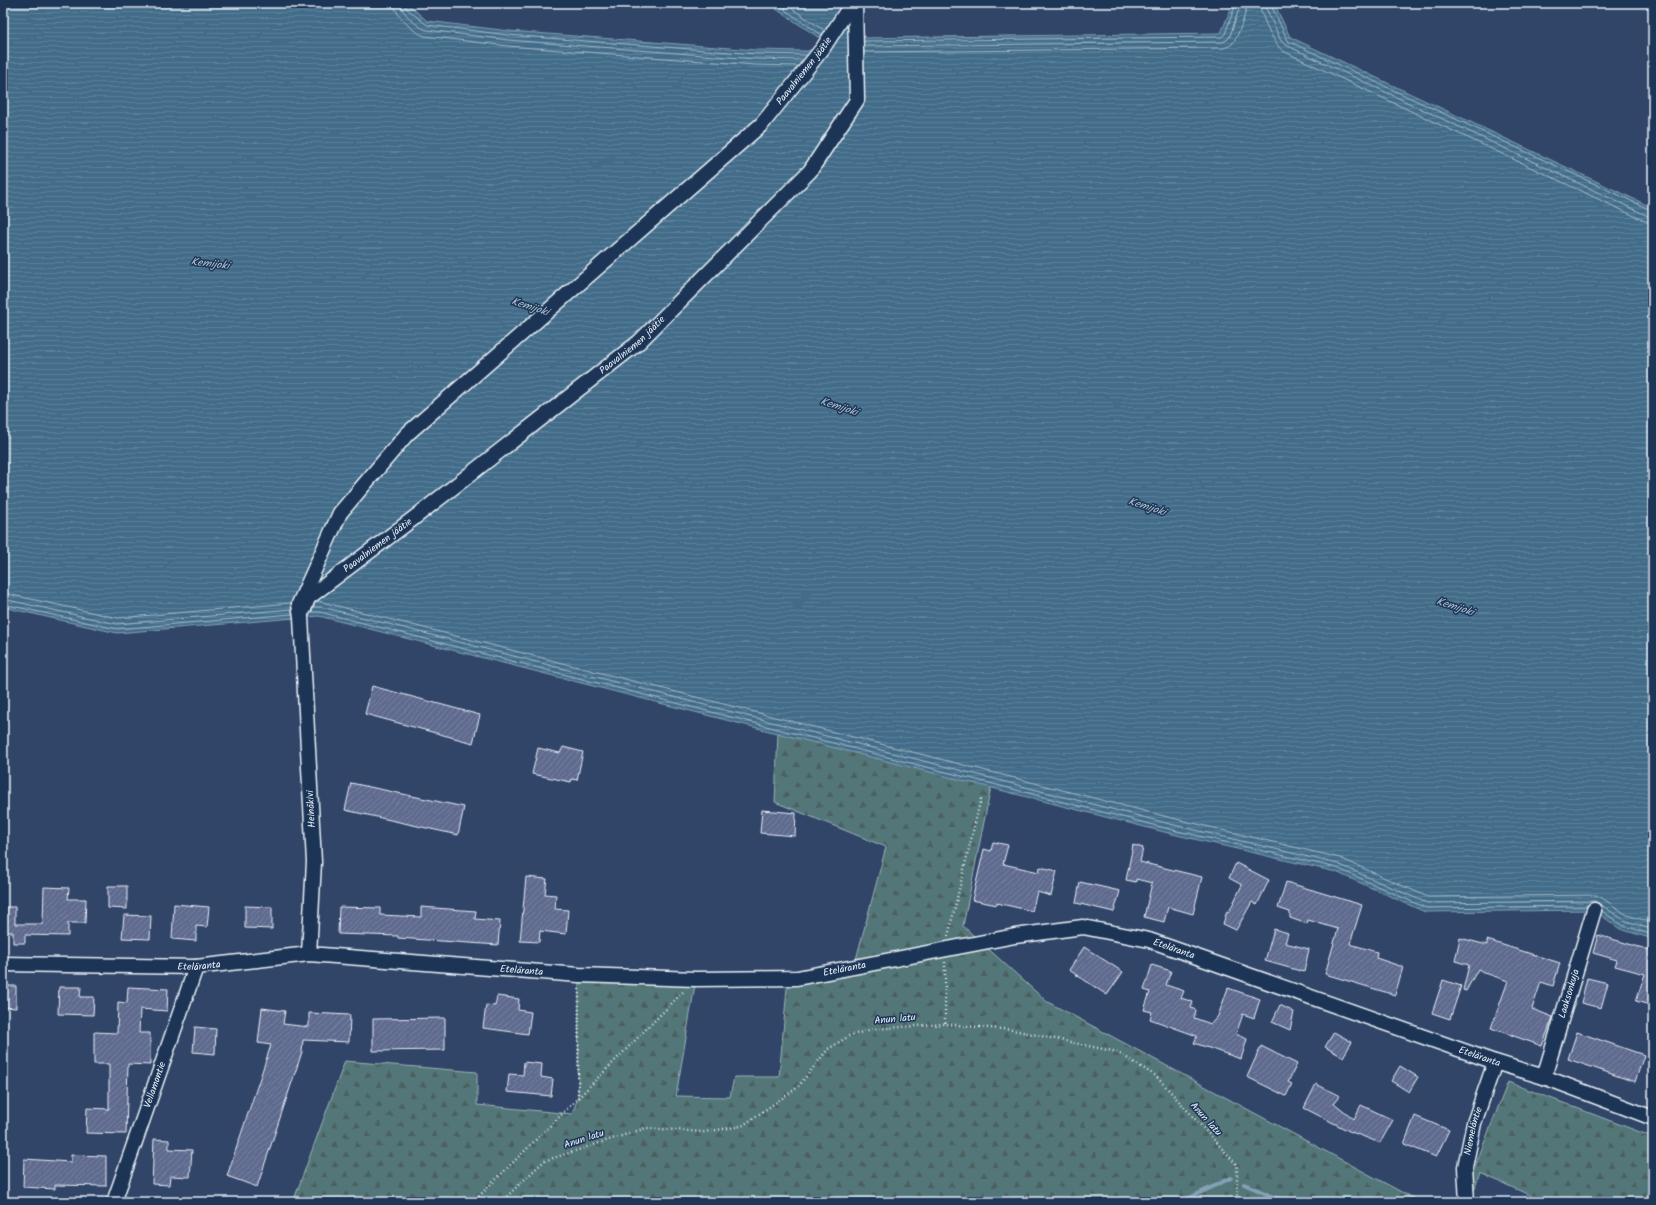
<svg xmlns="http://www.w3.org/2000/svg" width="1656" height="1205" font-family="Kalam,sans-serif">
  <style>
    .forest { fill: url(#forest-firs); stroke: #9db4b8 }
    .water { fill: url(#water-rules); stroke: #84a1b5 }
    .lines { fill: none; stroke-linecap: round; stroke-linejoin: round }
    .shore { stroke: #a6bccc; stroke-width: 1 }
    .stream { stroke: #84a1b5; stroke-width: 4 }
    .building { fill: url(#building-hatch); stroke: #e8f1f8 }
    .minor-casing { stroke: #e8f1f8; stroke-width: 17 }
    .path { stroke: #e8f1f8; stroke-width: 2.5; stroke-dasharray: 1 3; stroke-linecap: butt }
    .minor { stroke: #1d3557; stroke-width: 14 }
    .labels { text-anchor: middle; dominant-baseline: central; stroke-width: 3; stroke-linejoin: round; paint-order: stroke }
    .street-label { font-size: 10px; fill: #e8f1f8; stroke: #1d3557 }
    .water-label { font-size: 11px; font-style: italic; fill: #aec2d1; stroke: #1d3557 }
  </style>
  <defs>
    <pattern id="forest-firs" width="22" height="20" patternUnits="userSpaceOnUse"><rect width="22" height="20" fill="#527678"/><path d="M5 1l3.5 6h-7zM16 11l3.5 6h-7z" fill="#4c5f61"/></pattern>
    <pattern id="water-rules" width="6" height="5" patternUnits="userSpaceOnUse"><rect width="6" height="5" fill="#426c89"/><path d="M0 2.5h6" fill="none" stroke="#5d819a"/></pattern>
    <pattern id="building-hatch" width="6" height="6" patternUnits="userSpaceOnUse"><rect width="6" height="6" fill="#5f6b8f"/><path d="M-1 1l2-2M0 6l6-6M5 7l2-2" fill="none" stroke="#7681a0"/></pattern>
  </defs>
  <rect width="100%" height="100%" fill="#314568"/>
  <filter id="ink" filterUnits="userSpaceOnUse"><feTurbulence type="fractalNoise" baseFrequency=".025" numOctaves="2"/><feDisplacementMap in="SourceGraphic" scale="8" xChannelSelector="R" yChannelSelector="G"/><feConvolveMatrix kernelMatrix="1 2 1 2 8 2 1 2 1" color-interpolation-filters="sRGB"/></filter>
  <g filter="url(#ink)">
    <g class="forest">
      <polygon points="778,733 991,787 963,926 1046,1001 1420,1202 293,1202 345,1061 477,1072 477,1105 572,1114 578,1098 579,975 696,979 676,1096 730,1097 734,1077 779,1077 787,988 854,967 886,847 775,802"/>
      <polygon points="1508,1082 1653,1137 1653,1202 1545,1202 1480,1173 1470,1202 1461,1202"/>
    </g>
    <polygon class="water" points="3,3 407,3 427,21 509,31 756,50 807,51 817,48 821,39 776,9 784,3 853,3 847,28 861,38 1221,33 1233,3 1274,3 1290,37 1653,208 1653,939 1620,929 1594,910 1425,912 1336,872 1168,833 319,616 117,633 3,607"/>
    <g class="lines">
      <g class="shore">
        <path d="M 394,3 C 394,15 414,33 425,36 L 508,46 L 755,65 L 798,66"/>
        <path d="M 400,3 C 400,11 418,28 427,30 L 508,40 L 755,59 L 803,60"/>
        <polyline points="405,3 406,8 427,25 508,35 756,54 807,55"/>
        <polyline points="786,3 785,10 822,35"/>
        <polyline points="791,3 791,8 825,31"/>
        <path d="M 1259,3 C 1260,13 1274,45 1283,51 L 1645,221 L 1653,222"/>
        <polyline points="1265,3 1266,8 1281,41 1286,45 1648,216 1653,216"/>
        <polyline points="1270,3 1288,41 1653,211"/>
        <polyline points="864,41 1221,37 1225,34 1236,3"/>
        <polyline points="864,46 1222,42 1227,40 1230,36 1241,3"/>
        <path d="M 864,52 L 1223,48 C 1227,47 1230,46 1232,44 C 1238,38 1247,11 1247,3"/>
        <polyline points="3,593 118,618 291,603"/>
        <polyline points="3,599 117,624 292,609"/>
        <polyline points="318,601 1172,818 1340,858 1428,897 1596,895 1602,898 1627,915 1653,923"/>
        <polyline points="3,604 117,629 292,614"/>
        <polyline points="313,607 322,607 1170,824 1338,864 1427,903 1595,901 1624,920 1653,930"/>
        <polyline points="311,612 320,612 1169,829 1337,868 1426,908 1587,906"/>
        <polyline points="1602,911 1622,925 1653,935"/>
      </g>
      <g class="stream">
        <polyline points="1244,1184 1285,1202"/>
        <polyline points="1181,1202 1231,1178"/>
      </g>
    </g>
    <g class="building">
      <polygon points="372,686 480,715 473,743 365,714"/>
      <polygon points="563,747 583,752 577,780 572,779 571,782 532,774 538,748 560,753"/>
      <polygon points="351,783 464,807 458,835 345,810"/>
      <polygon points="762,810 796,813 795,836 760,833"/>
      <polygon points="993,842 1008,845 1003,864 1039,872 1040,867 1057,871 1051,896 1037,892 1032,911 997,903 997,905 972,900 984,849 991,851"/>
      <polygon points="1133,845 1143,848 1140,862 1202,877 1193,914 1168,907 1164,922 1144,917 1152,883 1136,879 1136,882 1126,880"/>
      <polygon points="1236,863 1269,880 1257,905 1252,902 1236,930 1223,924 1227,911 1229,912 1242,885 1229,878"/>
      <polygon points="526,877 547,879 545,894 556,895 555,909 568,910 566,934 540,931 539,942 520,941"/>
      <polygon points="1080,882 1120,891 1114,912 1076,903"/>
      <polygon points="1286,882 1362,905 1350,944 1377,952 1376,958 1403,967 1395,995 1325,974 1338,929 1308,920 1307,924 1290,918 1290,912 1278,908"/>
      <polygon points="108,886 127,886 127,909 108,908"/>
      <polygon points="44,887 69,888 68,899 86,899 85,923 68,923 68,936 25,935 25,943 13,943 13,932 3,932 3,907 15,907 15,924 43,924"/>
      <polygon points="174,904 209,907 207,927 196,926 196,941 172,939"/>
      <polygon points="245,906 272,907 272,929 245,928"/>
      <polygon points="339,907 380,908 380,915 421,917 421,907 476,911 475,919 500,921 498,945 398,938 398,936 338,934"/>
      <polygon points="124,915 151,916 150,939 122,938"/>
      <polygon points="1274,929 1288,933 1285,943 1309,949 1304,972 1265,961"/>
      <polygon points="1598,935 1653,951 1653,1006 1636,1001 1645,974 1615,966 1617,960 1593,953"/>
      <polygon points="1460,938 1487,945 1487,940 1560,963 1553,986 1541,982 1532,1009 1553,1017 1542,1046 1491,1028 1508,981 1485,973 1478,969 1466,991 1463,990 1469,965 1455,961"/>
      <polygon points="1084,947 1123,972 1107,995 1069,970"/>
      <polygon points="1152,965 1171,971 1166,985 1184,991 1181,998 1193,1002 1191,1008 1196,1010 1194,1018 1211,1024 1218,1016 1228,988 1260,999 1254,1018 1243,1014 1236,1034 1247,1039 1241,1059 1194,1043 1197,1036 1150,1019 1152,1012 1144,1010 1150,992 1144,990"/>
      <polygon points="1587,978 1608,983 1601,1008 1581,1003"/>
      <polygon points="1443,980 1461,986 1450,1019 1432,1013"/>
      <polygon points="3,986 16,986 16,1008 3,1007"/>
      <polygon points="59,987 81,987 80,997 94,997 93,1015 58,1014"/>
      <polygon points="128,987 168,989 167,1011 140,1009 139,1033 150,1033 150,1065 128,1064 126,1134 86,1133 87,1108 109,1109 109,1064 94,1064 94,1032 117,1033 118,1002 127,1003"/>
      <polygon points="497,996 519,999 518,1010 531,1012 528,1034 483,1028 486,1005 495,1006"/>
      <polygon points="1280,1005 1294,1012 1290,1030 1272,1022"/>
      <polygon points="262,1008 285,1011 283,1024 309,1027 309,1013 350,1015 349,1042 303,1040 302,1052 257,1187 227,1176 271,1045 258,1043"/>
      <polygon points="445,1018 445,1050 373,1051 373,1019"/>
      <polygon points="195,1027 216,1029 215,1054 193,1052"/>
      <polygon points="1334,1032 1352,1042 1343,1057 1325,1047"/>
      <polygon points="1577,1032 1644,1055 1635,1082 1568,1059"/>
      <polygon points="1261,1046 1297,1064 1288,1082 1292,1084 1286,1096 1247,1077"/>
      <polygon points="524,1062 542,1064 541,1077 553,1079 551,1096 507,1092 509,1074 523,1075"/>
      <polygon points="1400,1066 1418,1077 1409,1092 1391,1081"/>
      <polygon points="1316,1084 1340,1096 1334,1103 1354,1119 1361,1105 1393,1120 1380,1143 1349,1131 1304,1108"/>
      <polygon points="1415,1116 1449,1130 1436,1157 1404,1144"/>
      <polygon points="154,1139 169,1140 169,1149 192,1150 190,1177 170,1176 169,1185 152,1184"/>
      <polygon points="71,1155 106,1156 106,1186 55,1185 55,1189 23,1187 24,1159 71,1162"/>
    </g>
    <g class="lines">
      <defs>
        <g id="minor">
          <path id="s1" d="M 304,609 L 308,598 L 414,518 L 639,342 L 810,171 L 857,100 L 855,3"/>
          <path id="s2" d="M 309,954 L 314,862 L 301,617 L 299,604 L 340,513 L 407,434 L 762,124 L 823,48 L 852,3"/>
          <path id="s3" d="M 3,964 L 196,967 L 309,954 L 579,975 L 696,979 L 797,978 L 1015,936 L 1083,927 L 1149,940 L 1495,1062 L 1544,1077 L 1653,1118"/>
          <path id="s4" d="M 1544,1077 L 1594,910"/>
          <path id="s5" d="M 114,1202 L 196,967"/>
          <path id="s6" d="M 1467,1202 L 1465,1167 L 1474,1123 L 1495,1062"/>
        </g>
      </defs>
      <use href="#minor" class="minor-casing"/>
      <g class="path">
        <polyline points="948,936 981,798"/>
        <polyline points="945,962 945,1023"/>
        <polyline points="578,1098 579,989"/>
        <polyline points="473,1202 578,1098 683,992"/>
        <polyline points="501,1202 544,1161 646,1128 704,1132 742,1126 797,1088 828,1049 849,1036 872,1029 945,1024 1013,1030 1117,1052 1156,1076 1237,1165 1237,1198 1234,1202"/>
      </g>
      <use href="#minor" class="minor"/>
    </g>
  </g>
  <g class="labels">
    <g class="street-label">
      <text stroke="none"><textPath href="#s2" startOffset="1093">Paavalniemen jäätie</textPath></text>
      <text stroke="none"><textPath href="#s1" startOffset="423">Paavalniemen jäätie</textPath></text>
      <text stroke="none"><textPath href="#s1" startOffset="99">Paavalniemen jäätie</textPath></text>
      <text transform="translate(311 809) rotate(-93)">Heinäkivi</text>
      <text stroke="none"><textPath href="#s3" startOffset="1180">Eteläranta</textPath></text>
      <text stroke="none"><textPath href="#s3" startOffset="196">Eteläranta</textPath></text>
      <text stroke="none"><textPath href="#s3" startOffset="844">Eteläranta</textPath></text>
      <text stroke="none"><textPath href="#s3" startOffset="520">Eteläranta</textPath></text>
      <text stroke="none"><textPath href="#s4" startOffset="87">Laaksonkuja</textPath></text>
      <text transform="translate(895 1019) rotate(-5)">Anun latu</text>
      <text stroke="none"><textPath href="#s3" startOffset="1504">Eteläranta</textPath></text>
      <text stroke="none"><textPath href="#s5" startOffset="124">Vellamontie</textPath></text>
      <text transform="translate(1206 1119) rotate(48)">Anun latu</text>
      <text stroke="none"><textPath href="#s6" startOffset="72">Niemeläntie</textPath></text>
      <text transform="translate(584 1139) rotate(-18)">Anun latu</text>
    </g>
    <g class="water-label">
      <text transform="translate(210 264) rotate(7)">Kemijoki</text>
      <text transform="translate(530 307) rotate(18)">Kemijoki</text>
      <text transform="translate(839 407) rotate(18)">Kemijoki</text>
      <text transform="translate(1147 507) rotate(18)">Kemijoki</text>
      <text transform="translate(1455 607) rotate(18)">Kemijoki</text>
    </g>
  </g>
  <rect width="1656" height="1205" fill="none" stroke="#1d3557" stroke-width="16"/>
  <rect x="8" y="8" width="1640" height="1189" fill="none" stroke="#e8f1f8" stroke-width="1.5" filter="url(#ink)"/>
</svg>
